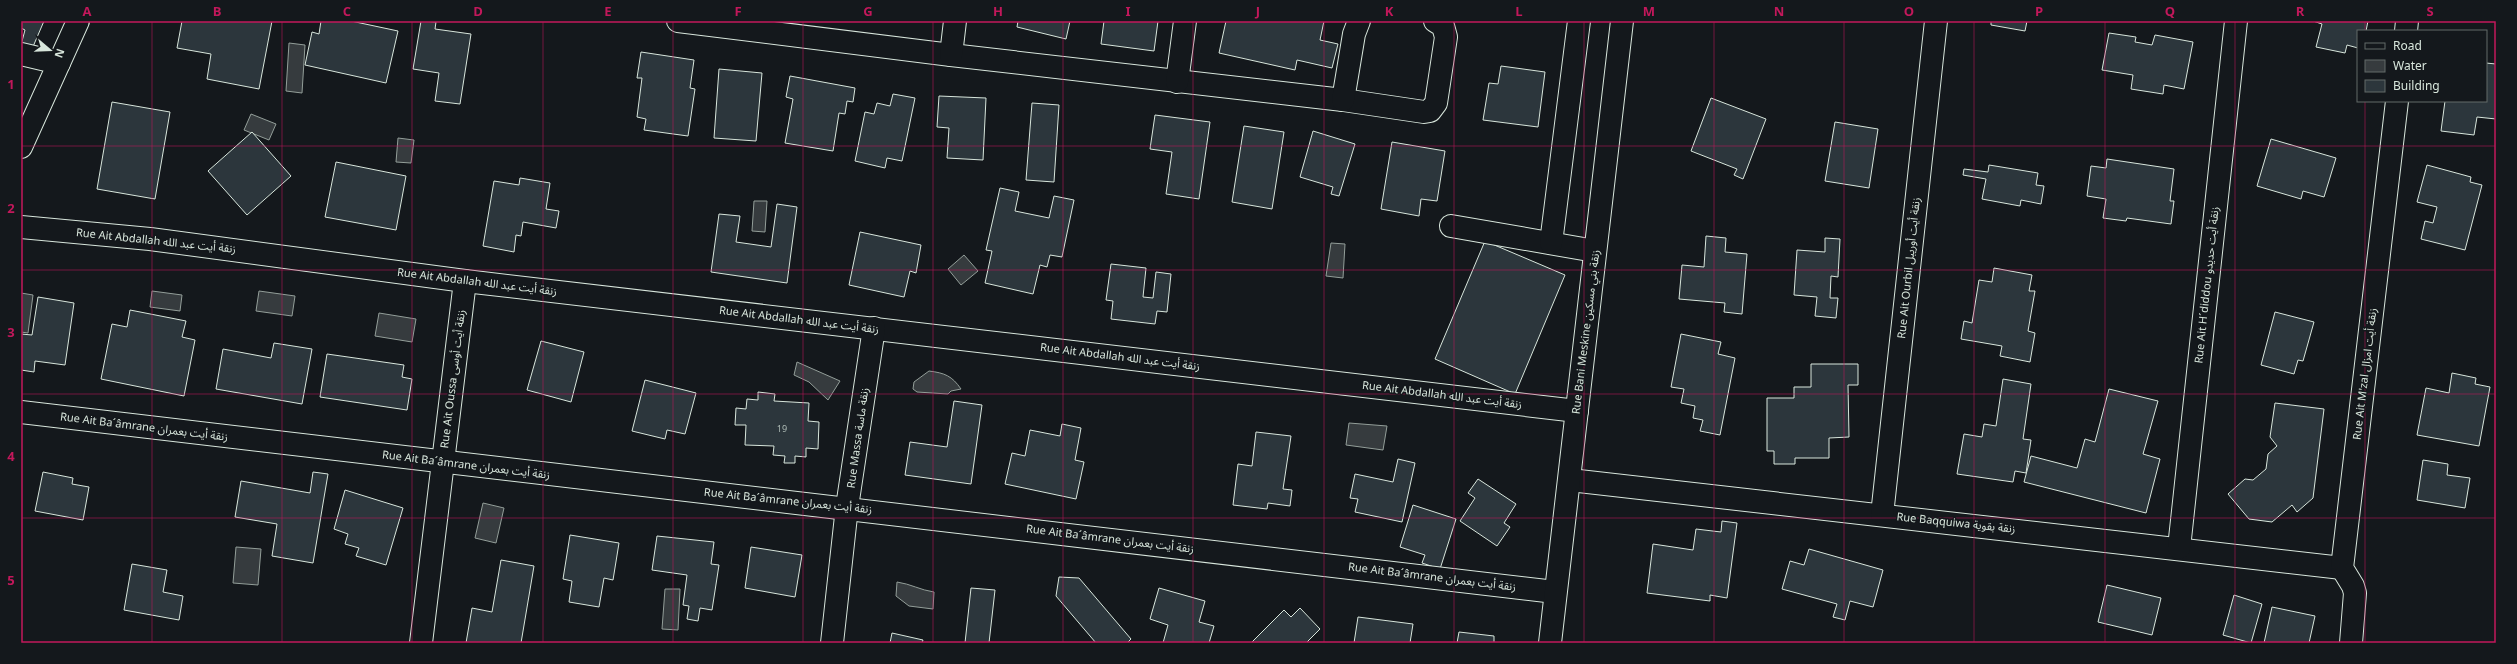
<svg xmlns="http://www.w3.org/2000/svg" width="2517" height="664" font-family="Georgia,'Noto Sans Arabic',serif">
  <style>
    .water { fill: #363b3e; stroke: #939e99 }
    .building { fill: #2c363c; stroke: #d8e6dc }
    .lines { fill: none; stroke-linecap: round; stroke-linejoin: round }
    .minor-casing { stroke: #d8e6dc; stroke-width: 24 }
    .minor { stroke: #14181c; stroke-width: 22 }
    .grid { fill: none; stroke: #c2185b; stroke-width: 1; stroke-opacity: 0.55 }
    .labels { text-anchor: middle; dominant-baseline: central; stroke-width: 3; stroke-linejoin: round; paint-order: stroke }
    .number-label { font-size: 9px; fill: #adbab4 }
    .street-label { font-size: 11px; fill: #d8e6dc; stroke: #14181c }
    .neatline { fill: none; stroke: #c2185b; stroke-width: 1.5 }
    .grid-label { font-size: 13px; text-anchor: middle; font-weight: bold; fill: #c2185b }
  </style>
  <rect width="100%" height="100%" fill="#14181c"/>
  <g class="water">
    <polygon points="289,43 305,45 302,93 286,91"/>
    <polygon points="251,114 276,124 269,140 244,130"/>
    <polygon points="398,138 414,140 411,163 396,162"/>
    <polygon points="754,201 767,201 765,232 752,231"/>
    <polygon points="1331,243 1345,244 1343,278 1326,276"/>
    <polygon points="964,255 978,271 961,285 948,269"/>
    <polygon points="152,291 182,295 180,311 150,307"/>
    <polygon points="259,291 295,296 292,316 256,311"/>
    <polygon points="21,293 33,295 28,333 21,332"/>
    <polygon points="379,313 416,319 412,342 375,336"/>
    <polygon points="797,362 840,381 828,400 809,382 794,375"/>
    <path d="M 929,371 C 945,373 952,376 961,389 L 951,391 L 948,394 L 917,392 L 913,389 L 914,382 Z"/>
    <polygon points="1349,423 1387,426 1383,450 1346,445"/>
    <polygon points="483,503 504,508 496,543 475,538"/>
    <polygon points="236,547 261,549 258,585 233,583"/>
    <path d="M 897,582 C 911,584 920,590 934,592 L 933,609 L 909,606 L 896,596 Z"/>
    <polygon points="665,589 680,589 678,630 662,629"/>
  </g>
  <g class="building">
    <polygon points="21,21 44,21 32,49 21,45 25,30 21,28"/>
    <polygon points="182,21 272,21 259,89 207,79 211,54 177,48"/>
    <polygon points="321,21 351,21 398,31 386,83 305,65 312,32 319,34"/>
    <polygon points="421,21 436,22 435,29 471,34 460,104 435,101 439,73 413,69"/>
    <polygon points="1018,21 1070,21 1066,39 1017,27"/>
    <polygon points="1104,21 1158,21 1154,51 1101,44"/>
    <polygon points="1226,21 1324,21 1320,40 1338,44 1332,68 1297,60 1295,70 1219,53"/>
    <polygon points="1991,21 2027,21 2025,31 1991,25"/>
    <polygon points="2368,21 2366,31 2358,31 2358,48 2347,45 2345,53 2316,47 2322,24 2313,21"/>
    <polygon points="2109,33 2136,37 2135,42 2152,45 2155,35 2193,42 2184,89 2164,85 2163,94 2131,89 2133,75 2102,70"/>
    <polygon points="641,52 694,60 690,88 695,89 688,136 644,130 646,119 637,117 642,78 637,78"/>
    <polygon points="2486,63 2496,64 2496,119 2477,117 2474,135 2441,131 2445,101 2486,101"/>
    <polygon points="1501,66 1545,72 1538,127 1483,120 1489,83 1498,84"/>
    <polygon points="719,69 762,73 756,141 714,138"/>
    <polygon points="790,76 855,88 853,102 847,101 845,114 839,113 833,151 785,143 793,99 786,97"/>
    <polygon points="893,94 915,98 902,161 887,158 885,168 855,161 865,112 874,114 877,103 890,106"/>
    <polygon points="939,96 986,98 983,160 947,158 949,128 937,127"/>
    <polygon points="1711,98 1766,119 1743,179 1734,175 1737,169 1691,151"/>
    <polygon points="112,102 170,112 155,199 97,189"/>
    <polygon points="1032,103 1059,105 1054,182 1026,180"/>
    <polygon points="1155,115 1210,122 1199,199 1166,194 1172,152 1150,149"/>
    <polygon points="1835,122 1878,129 1869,188 1825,181"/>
    <polygon points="1244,126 1284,132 1272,209 1232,202"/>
    <polygon points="1313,131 1355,144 1339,196 1331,194 1333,187 1300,177"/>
    <polygon points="252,132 291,176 247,215 208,171"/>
    <polygon points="2271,139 2336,158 2324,197 2303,191 2301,199 2257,186"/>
    <polygon points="1392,142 1445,151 1437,201 1421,199 1419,216 1381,209"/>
    <polygon points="2107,159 2174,169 2170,201 2174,201 2171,224 2127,218 2126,221 2103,218 2106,199 2087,196 2091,166 2106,168"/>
    <polygon points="336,162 406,176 396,230 325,217"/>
    <polygon points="1989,165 2038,173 2036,185 2044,186 2041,204 2021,200 2020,206 1982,199 1986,179 1963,175 1964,169 1988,172"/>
    <polygon points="2427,165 2471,177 2470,182 2482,185 2465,250 2421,239 2425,221 2433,223 2437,207 2417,202"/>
    <polygon points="520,178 550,183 546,209 559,211 556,228 523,222 521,236 516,235 514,252 483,246 494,181 519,185"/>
    <polygon points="1000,188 1019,192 1015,211 1049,218 1054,196 1074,200 1062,257 1050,255 1047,267 1040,265 1033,294 985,283 992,251 986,250"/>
    <polygon points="777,204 797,207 787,283 711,272 719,214 740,216 736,242 771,247"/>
    <polygon points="860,232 921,245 916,273 910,271 904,297 849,285"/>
    <polygon points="1706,236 1726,238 1725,252 1747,254 1742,314 1724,312 1725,303 1679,299 1682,265 1704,267"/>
    <polygon points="1825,238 1840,239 1838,277 1831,276 1830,298 1838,298 1836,318 1815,316 1817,297 1794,295 1797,250 1825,252"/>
    <polygon points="1485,241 1565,275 1515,394 1435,359"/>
    <polygon points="1111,264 1146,268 1143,297 1153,298 1156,272 1171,274 1167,312 1157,311 1155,324 1111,319 1113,301 1106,300"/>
    <polygon points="1994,268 2032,275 2029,291 2035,291 2028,331 2035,333 2030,362 2000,356 2002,346 1961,339 1964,321 1972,323 1979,280 1992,282"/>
    <polygon points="38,297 74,303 65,365 35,361 34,372 21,370 21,334 32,335"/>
    <polygon points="130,310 186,321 182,337 195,340 184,396 101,379 112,324 127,327"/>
    <polygon points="2275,312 2314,322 2303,361 2298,360 2294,374 2261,365"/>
    <polygon points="1681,334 1721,342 1718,354 1735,358 1720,435 1700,431 1703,420 1693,418 1695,406 1681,403 1684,389 1671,387"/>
    <polygon points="541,341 584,352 571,402 527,390"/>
    <polygon points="274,343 312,349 302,404 216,389 223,349 271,358"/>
    <polygon points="327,354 404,365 402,377 412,379 407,410 320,397"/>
    <polygon points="1811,364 1858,364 1858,385 1848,385 1849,437 1829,438 1829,458 1795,458 1795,464 1774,464 1774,451 1767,451 1767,398 1794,398 1794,387 1811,387"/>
    <polygon points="2452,373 2476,378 2475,384 2490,387 2479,446 2417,435 2426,388 2449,393"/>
    <polygon points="2003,379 2031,384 2023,439 2031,440 2026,473 2015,471 2013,482 1957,474 1964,434 1982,437 1984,424 1996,426"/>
    <polygon points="645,380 696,393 685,434 667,430 665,439 632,431"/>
    <polygon points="2109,389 2158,401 2143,454 2160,459 2146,513 2024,482 2031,456 2077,468 2085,439 2095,442"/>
    <polygon points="758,392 775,394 774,401 809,403 808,421 819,422 818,449 806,448 806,457 795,456 795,463 784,463 785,456 773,455 774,446 745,445 746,425 735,425 736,408 746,409 747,399 758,400"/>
    <polygon points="954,401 982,405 971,484 905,475 910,442 947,447"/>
    <polygon points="2275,403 2324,409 2313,498 2297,512 2292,505 2272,522 2249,519 2228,494 2245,479 2253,480 2266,469 2268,454 2277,446 2270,437"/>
    <polygon points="1062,424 1081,428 1075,460 1084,462 1076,499 1005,484 1012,453 1025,456 1030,430 1060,436"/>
    <polygon points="1256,432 1291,436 1283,489 1292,490 1290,506 1268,503 1267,509 1233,505 1238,464 1252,466"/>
    <polygon points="1398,459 1415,463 1402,522 1355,512 1358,499 1350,498 1355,474 1393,482"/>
    <polygon points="2423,460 2448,464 2447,475 2470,478 2465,508 2417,500"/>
    <polygon points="43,472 73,478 72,484 89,487 83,520 35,511"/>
    <polygon points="313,472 328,474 313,563 272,556 277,524 235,517 241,481 310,493"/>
    <polygon points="1478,479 1516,504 1504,523 1510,527 1497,546 1460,521 1475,498 1468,493"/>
    <polygon points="345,490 403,508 386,565 356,556 359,548 345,544 348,534 334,529"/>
    <polygon points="1413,505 1456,519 1440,569 1422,563 1425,555 1400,547"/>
    <polygon points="1722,521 1737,523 1727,598 1710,595 1710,601 1647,593 1653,544 1693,550 1696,529 1721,532"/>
    <polygon points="570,535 619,543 613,580 604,578 599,607 569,602 572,581 563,579"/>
    <polygon points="657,536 714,542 711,564 719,565 712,610 700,608 698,621 687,619 689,606 683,605 687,575 652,570"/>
    <polygon points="751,547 802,555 795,597 745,588"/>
    <polygon points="1809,549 1883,570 1873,607 1850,601 1845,620 1833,617 1837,604 1782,589 1790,561 1804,565"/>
    <polygon points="501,560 534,566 521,643 466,643 472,608 492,612"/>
    <polygon points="132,564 167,570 163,592 183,596 179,620 124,610"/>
    <polygon points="1059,577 1079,578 1131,639 1127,643 1096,643 1056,596"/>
    <polygon points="2107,585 2161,598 2152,635 2098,622"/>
    <polygon points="971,588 995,590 989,643 965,643"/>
    <polygon points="1159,588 1205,601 1199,622 1214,626 1209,643 1163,643 1168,625 1150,619"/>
    <polygon points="2234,595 2262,604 2251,643 2223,635"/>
    <polygon points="2272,607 2315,616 2309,643 2264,643"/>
    <polygon points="1300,608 1320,629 1306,643 1251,643 1284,610 1291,617"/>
    <polygon points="1358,617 1413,624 1410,643 1354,643"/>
    <polygon points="1459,632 1494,636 1494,643 1457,643"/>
    <polygon points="892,633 923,640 922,643 890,643"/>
  </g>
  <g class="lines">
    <defs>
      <g id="minor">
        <polyline points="678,21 951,55 1343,100 1424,112 1430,111 1436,103 1446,37 1443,26 1435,21"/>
        <polyline points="2406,31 2407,21"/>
        <polyline points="21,54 59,63"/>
        <polyline points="951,55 955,21"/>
        <polyline points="1177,82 1185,21"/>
        <polyline points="1343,100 1354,34 1359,21"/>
        <polyline points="21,147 78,21"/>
        <polyline points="1451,226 1595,251"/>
        <polyline points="21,227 150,239 465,281 1577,411"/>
        <polyline points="1551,243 1579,21"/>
        <path d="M 21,412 C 532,473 1044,531 1555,592"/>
        <polyline points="1570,480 2342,568"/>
        <polyline points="1882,515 1936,21"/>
        <polyline points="2179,548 2236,21"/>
        <polyline points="421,643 465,281"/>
        <polyline points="832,643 847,507 874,328"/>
        <polyline points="1550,643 1622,21"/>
        <polyline points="2351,643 2355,593 2353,586 2342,568 2397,101"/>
      </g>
    </defs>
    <use href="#minor" class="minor-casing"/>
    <use href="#minor" class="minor"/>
  </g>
  <path class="grid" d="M 152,21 L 152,643M 282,21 L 282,643M 412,21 L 412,643M 543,21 L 543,643M 673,21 L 673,643M 803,21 L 803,643M 933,21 L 933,643M 1063,21 L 1063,643M 1193,21 L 1193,643M 1324,21 L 1324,643M 1454,21 L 1454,643M 1584,21 L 1584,643M 1714,21 L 1714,643M 1844,21 L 1844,643M 1974,21 L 1974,643M 2105,21 L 2105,643M 2235,21 L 2235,643M 2365,21 L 2365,31M 2365,101 L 2365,643M 21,146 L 2496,146M 21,270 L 2496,270M 21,394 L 2496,394M 21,518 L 2496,518"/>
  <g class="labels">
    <g class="number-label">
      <text x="782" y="429">19</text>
    </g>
    <g class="street-label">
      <text transform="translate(156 241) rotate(6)">Rue Ait Abdallah زنقة أيت عبد الله</text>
      <text transform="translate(1909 268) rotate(-84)">Rue Ait Ourbil زنقة أيت أوريبل</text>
      <text transform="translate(477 282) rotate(7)">Rue Ait Abdallah زنقة أيت عبد الله</text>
      <text transform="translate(2207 285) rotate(-84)">Rue Ait H´diddou زنقة أيت حديدو</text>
      <text transform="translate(799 320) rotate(7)">Rue Ait Abdallah زنقة أيت عبد الله</text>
      <text transform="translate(1586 332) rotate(-83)">Rue Bani Meskine زنقة بني مسكين</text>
      <text transform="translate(1120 357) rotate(7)">Rue Ait Abdallah زنقة أيت عبد الله</text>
      <text transform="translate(2365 374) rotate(-83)">Rue Ait M'zal زنقة أيت امزال</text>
      <text transform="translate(453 379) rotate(-83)">Rue Ait Oussa زنقة أيت أوسى</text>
      <text transform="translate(1442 395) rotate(7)">Rue Ait Abdallah زنقة أيت عبد الله</text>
      <text transform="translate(144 427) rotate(7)">Rue Ait Ba´âmrane زنقة أيت بعمران</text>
      <text transform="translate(858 438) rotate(-82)">Rue Massa زنقة ماسة</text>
      <text transform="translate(466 465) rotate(7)">Rue Ait Ba´âmrane زنقة أيت بعمران</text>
      <text transform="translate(788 501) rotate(6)">Rue Ait Ba´âmrane زنقة أيت بعمران</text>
      <text transform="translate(1956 523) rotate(6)">Rue Baqquiwa زنقة بقوية</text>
      <text transform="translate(1110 539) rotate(7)">Rue Ait Ba´âmrane زنقة أيت بعمران</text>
      <text transform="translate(1432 577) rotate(7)">Rue Ait Ba´âmrane زنقة أيت بعمران</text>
    </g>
  </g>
  <rect width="2517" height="664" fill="none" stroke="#14181c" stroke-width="44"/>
  <rect x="2357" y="30" width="130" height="72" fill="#14181c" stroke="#626a69"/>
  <rect x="2365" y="43" width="20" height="6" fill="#14181c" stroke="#626a69"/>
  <text x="2393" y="50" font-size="12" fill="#d8e6dc">Road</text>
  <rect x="2365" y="60" width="20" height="12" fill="#363b3e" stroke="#626a69"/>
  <text x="2393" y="70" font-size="12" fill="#d8e6dc">Water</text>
  <rect x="2365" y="80" width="20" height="12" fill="#2c363c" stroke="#626a69"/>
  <text x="2393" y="90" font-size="12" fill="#d8e6dc">Building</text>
  <g transform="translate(50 50) rotate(109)" stroke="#14181c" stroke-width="3" paint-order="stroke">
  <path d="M0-3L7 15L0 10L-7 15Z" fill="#d8e6dc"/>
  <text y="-6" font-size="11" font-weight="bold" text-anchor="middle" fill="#d8e6dc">N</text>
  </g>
  <rect x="22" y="22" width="2473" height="620" class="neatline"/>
  <g class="grid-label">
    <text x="87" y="16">A</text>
    <text x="217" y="16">B</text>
    <text x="347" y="16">C</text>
    <text x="478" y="16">D</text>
    <text x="608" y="16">E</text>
    <text x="738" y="16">F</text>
    <text x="868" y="16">G</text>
    <text x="998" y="16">H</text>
    <text x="1128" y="16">I</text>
    <text x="1258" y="16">J</text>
    <text x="1389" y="16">K</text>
    <text x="1519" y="16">L</text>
    <text x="1649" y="16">M</text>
    <text x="1779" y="16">N</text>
    <text x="1909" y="16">O</text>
    <text x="2039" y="16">P</text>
    <text x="2170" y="16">Q</text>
    <text x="2300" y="16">R</text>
    <text x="2430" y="16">S</text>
    <text x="11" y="89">1</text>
    <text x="11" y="213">2</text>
    <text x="11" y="337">3</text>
    <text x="11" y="461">4</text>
    <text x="11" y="585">5</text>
  </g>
</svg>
